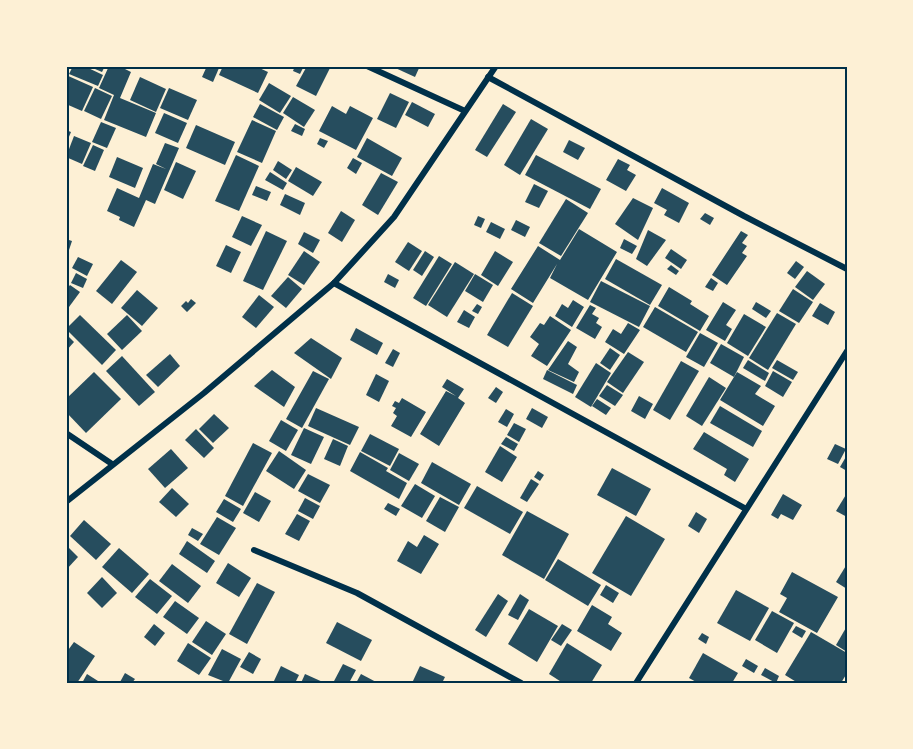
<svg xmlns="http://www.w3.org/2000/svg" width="913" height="749" font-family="'Exo 2',sans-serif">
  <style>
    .building { fill: #264d5e }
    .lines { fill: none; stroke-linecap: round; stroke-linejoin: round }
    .minor { stroke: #003049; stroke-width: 6 }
    .neatline { fill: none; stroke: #003049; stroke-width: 2 }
  </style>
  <rect width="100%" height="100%" fill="#fdf0d5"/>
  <g class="building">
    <polygon points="73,66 84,66 103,75 98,86 69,74"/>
    <polygon points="88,66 105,66 102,72"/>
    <polygon points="109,66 119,66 131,72 120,98 156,113 146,137 104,120 114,95 99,88"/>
    <polygon points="207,66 219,68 213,82 202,77"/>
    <polygon points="223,66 255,66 268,72 258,93 219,75"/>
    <polygon points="295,66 304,66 300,74 293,71"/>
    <polygon points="307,66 325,66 330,68 316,96 296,86"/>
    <polygon points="391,66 420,66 415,77"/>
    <polygon points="66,75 93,87 82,111 66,104"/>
    <polygon points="140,77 166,89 156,112 130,100"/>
    <polygon points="269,83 291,96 280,113 259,100"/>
    <polygon points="95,88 112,96 101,119 84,111"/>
    <polygon points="169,88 197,100 188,120 160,108"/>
    <polygon points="390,93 409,102 396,128 377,119"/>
    <polygon points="293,97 315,110 304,127 283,113"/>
    <polygon points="412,102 435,114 428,127 405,115"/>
    <polygon points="260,104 284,117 277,130 253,117"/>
    <polygon points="503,104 516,112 487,157 475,150"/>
    <polygon points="332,106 346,114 350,106 373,118 356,150 319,131"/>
    <polygon points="164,113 187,123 178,143 155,133"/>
    <polygon points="531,119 548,129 520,175 504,165"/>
    <polygon points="252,120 276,131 262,163 237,152"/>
    <polygon points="101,122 116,128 107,148 92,142"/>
    <polygon points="295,124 305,129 302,136 291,131"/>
    <polygon points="196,125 235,142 225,165 186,148"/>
    <polygon points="66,130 71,132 66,144"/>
    <polygon points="74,136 91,143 82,164 66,157"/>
    <polygon points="320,138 328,141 324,148 317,144"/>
    <polygon points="367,138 402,158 392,176 357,157"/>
    <polygon points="569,140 585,148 578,160 563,152"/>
    <polygon points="165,143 179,148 155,204 146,200 134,227 119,220 120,217 107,211 117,188 139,198 153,164 166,169 156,164"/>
    <polygon points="93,145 104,150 95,171 83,166"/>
    <polygon points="236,155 259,166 239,211 215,201"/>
    <polygon points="536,155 601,189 590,209 525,175"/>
    <polygon points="117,157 143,168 135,188 109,177"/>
    <polygon points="353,158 362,163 356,174 347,168"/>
    <polygon points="618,159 630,165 627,170 636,175 626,191 606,180"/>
    <polygon points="278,161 292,170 286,179 273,170"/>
    <polygon points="176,162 196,171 183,199 164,190"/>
    <polygon points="296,167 322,182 313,196 288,181"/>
    <polygon points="270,172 287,183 283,190 265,180"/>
    <polygon points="381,173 398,182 378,215 362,205"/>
    <polygon points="534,184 548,191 539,208 525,202"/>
    <polygon points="256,186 271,192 267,201 252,195"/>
    <polygon points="662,188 689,203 679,223 664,215 667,210 654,203"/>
    <polygon points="285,194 305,203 300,215 280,205"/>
    <polygon points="633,198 653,208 638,240 615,224"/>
    <polygon points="566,199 588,213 561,256 539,243"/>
    <polygon points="341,211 355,220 342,242 328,233"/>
    <polygon points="705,213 714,218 710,225 700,219"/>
    <polygon points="242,216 262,225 251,246 232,237"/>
    <polygon points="478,216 485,219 481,228 474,225"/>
    <polygon points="516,220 530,227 525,237 511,230"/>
    <polygon points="491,222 505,229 500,239 486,232"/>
    <polygon points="579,229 617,252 588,300 550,278 557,264 533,303 511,289 538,246 560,260"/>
    <polygon points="648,230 666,240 647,266 636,259"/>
    <polygon points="266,231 287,241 263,290 243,281"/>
    <polygon points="741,231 748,235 742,243 747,246 742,253 747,256 727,285 712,275"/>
    <polygon points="304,232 320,240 313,253 298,244"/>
    <polygon points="66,239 72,241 69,250 66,249"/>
    <polygon points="624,239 637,246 632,254 620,248"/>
    <polygon points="408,242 422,251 409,271 395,262"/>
    <polygon points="226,245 241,252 231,273 216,266"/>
    <polygon points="671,249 687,260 681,269 665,258"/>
    <polygon points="304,251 320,262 304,285 288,275"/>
    <polygon points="425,251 434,257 422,276 413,270"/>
    <polygon points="495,251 513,262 498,286 481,275"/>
    <polygon points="439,256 452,264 426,306 413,298"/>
    <polygon points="78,257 93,264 87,276 72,268"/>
    <polygon points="616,259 662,285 650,305 605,279"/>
    <polygon points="121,260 137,272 112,304 96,291"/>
    <polygon points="796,261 804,267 795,279 787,273"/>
    <polygon points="455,262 474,274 447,317 428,305"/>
    <polygon points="671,265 679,271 676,275 667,269"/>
    <polygon points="807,271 825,284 813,300 795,287"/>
    <polygon points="76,273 87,279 83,288 71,283"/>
    <polygon points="388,274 399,280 395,288 384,282"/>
    <polygon points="475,274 493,285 483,302 465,291"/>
    <polygon points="288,277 302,289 286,308 271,296"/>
    <polygon points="711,278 718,283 713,291 705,287"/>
    <polygon points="601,281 650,306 639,327 590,302"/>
    <polygon points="70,285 80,292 69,307 66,305 66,290"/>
    <polygon points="669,287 692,301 690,304 709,316 700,331 658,306"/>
    <polygon points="793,289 813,302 799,323 779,311"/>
    <polygon points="137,290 158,308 142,326 121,308"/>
    <polygon points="512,293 533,306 508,347 487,335"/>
    <polygon points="259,295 274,307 256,328 242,317"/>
    <polygon points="191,299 196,303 187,312 181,306 186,301 188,303"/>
    <polygon points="573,300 584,307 572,327 555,316 562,304 568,308"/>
    <polygon points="723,302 736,310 726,325 732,329 725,341 706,330"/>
    <polygon points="756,302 771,311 766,318 752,309"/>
    <polygon points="820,303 835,312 828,325 812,316"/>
    <polygon points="477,304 482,307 478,314 472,311"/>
    <polygon points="590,305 596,308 592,314 599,318 596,323 602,327 595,339 576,328"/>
    <polygon points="655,307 698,332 686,352 643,327"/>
    <polygon points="464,310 475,317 469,328 457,322"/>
    <polygon points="777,313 796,324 768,370 749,358"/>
    <polygon points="744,314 766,327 748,356 727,343"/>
    <polygon points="80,315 116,350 102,365 66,329"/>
    <polygon points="127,315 142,331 122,350 107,334"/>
    <polygon points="550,316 571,330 547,366 531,356 539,344 530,337 540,323 544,325"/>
    <polygon points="628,323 640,330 624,354 605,342 613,329 621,334"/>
    <polygon points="356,328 383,343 377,355 350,340"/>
    <polygon points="700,333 718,343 704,367 686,357"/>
    <polygon points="66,334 74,342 66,351"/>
    <polygon points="311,338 342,358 331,379 294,353"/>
    <polygon points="568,341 577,347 568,364 579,372 574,382 548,370"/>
    <polygon points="721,344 744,357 734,377 710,363"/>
    <polygon points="610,348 620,355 610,370 600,363"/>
    <polygon points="393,349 400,353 393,367 385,363"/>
    <polygon points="628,352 644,362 623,393 607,382"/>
    <polygon points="170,354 180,366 158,387 146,375"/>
    <polygon points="122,356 155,392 139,406 106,371"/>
    <polygon points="748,360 769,373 765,381 743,368"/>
    <polygon points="777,360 798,372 793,380 772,368"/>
    <polygon points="681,361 699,371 670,420 653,410"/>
    <polygon points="596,363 611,373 591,407 575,397"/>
    <polygon points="272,370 295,387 284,407 254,386"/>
    <polygon points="547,370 577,385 573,394 543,379"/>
    <polygon points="313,371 329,379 302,428 286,419"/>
    <polygon points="773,371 792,382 783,397 765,386"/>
    <polygon points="94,372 121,399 86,433 66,412 66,399"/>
    <polygon points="737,372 761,386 755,394 775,406 763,426 720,400"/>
    <polygon points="376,374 389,381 379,402 366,395"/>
    <polygon points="709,377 726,388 702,426 686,416"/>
    <polygon points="447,379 464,389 458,398 465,403 439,446 420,434 446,391 456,396 442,387"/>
    <polygon points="607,385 623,395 615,406 599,396"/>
    <polygon points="496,387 503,392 496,403 488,398"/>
    <polygon points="639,396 653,404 645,419 631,411"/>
    <polygon points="402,398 426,412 411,437 391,426 397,416 393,413 396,408 392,406 395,401 399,403"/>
    <polygon points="597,399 611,408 606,415 592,406"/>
    <polygon points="720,406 762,431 753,447 710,423"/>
    <polygon points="316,408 359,427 350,445 308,426"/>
    <polygon points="532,408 548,417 542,428 526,419"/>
    <polygon points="506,409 514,414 507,427 498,422"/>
    <polygon points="214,414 229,428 213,443 199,429"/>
    <polygon points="281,420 298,430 286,451 269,441"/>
    <polygon points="514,423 526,429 519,442 507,435"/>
    <polygon points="304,428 324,437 311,464 291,455"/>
    <polygon points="196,429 214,448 204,458 185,440"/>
    <polygon points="704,432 749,459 735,482 724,475 727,469 693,449"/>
    <polygon points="370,434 399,449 390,466 361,451"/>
    <polygon points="506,437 518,444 514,451 501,444"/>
    <polygon points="333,439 348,446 340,466 324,459"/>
    <polygon points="253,443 272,453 243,506 225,496"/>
    <polygon points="835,444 846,449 838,464 827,459"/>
    <polygon points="500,446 517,457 502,482 485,472"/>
    <polygon points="171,449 188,468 165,488 148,469"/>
    <polygon points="279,451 306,470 294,489 266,471"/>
    <polygon points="360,452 388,468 386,471 407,483 399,499 350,471"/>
    <polygon points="399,453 419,464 409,481 390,470"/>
    <polygon points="847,455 847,471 840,467"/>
    <polygon points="432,462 471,484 459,505 421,483"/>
    <polygon points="612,468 651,489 636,516 597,495"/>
    <polygon points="538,471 544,475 540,481 534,477"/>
    <polygon points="308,474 330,485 320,503 298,491"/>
    <polygon points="531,479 539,484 527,502 520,498"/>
    <polygon points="415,484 435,496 422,518 401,506"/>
    <polygon points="477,486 523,512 510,534 464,508"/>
    <polygon points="172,488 189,504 176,517 159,502"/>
    <polygon points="255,492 271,501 259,522 243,513"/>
    <polygon points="847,493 847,517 836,511"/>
    <polygon points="783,494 802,505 793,520 781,514 778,519 771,515"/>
    <polygon points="440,497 459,507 445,532 426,521"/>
    <polygon points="305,498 320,506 313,519 298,511"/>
    <polygon points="224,499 241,509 233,522 216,512"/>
    <polygon points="388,503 400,509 396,516 384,509"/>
    <polygon points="527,511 569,534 544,579 502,555"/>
    <polygon points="696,512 707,519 699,533 688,526"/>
    <polygon points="297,514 310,521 299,541 285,534"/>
    <polygon points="626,516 665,539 631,596 592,573"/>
    <polygon points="217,517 236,528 219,555 200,544"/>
    <polygon points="84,520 111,544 96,560 70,536"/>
    <polygon points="192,528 203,534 198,541 188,535"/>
    <polygon points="424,535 439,544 421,574 397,561 408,541 417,547"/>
    <polygon points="187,541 215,561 207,573 179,554"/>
    <polygon points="66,545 78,557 66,570"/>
    <polygon points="119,548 149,574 132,593 102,567"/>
    <polygon points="558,559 601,585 588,606 545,580"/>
    <polygon points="228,563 251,578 239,597 216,583"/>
    <polygon points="172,564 201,586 188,603 159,581"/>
    <polygon points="847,564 847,589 836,582"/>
    <polygon points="792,572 838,597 817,633 779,612 787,598 780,594"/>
    <polygon points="102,577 117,593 102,608 87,593"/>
    <polygon points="150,579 172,596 157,614 135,597"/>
    <polygon points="257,583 275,592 247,644 229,634"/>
    <polygon points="606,585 619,593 613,603 600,595"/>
    <polygon points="736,590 769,608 750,641 717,623"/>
    <polygon points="498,594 508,601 486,637 475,630"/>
    <polygon points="520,594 529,600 518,620 508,615"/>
    <polygon points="175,601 199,618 187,634 163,617"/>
    <polygon points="592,605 612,617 608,624 622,633 611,651 577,631"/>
    <polygon points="529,609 558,626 537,662 508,644"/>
    <polygon points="772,611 794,623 777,653 755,640"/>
    <polygon points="206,621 226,634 212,655 192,642"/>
    <polygon points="337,622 372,640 361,661 326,643"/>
    <polygon points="154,624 165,633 155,646 144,637"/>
    <polygon points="562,624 572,630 561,646 551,640"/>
    <polygon points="796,626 806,631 802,638 792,632"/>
    <polygon points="847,626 847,652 836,645"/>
    <polygon points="811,632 847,653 847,673 841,683 798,683 785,675"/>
    <polygon points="702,633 709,637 706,644 698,639"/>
    <polygon points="74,642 95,656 77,683 66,683 66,653"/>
    <polygon points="188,643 211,658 199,675 177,661"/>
    <polygon points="567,643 602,665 591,683 563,683 549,674"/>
    <polygon points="222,649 241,659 228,683 208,675"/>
    <polygon points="249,652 261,659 253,674 240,667"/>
    <polygon points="703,653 738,673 732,683 698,683 689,678"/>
    <polygon points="746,659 758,666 754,673 742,666"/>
    <polygon points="343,664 356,670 349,683 333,683"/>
    <polygon points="281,666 299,675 295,683 273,683"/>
    <polygon points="420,666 445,677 442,683 412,683"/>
    <polygon points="765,668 779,676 776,683 761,675"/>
    <polygon points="125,673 135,679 132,683 120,682"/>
    <polygon points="87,674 98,681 97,683 82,683"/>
    <polygon points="305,674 325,683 301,683"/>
    <polygon points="361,674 378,683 356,683"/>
  </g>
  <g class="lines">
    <g class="minor">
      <polyline points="367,66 465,111"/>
      <polyline points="488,77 744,216 847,269"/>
      <polyline points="334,283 746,509"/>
      <polyline points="66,433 112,464"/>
      <polyline points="66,502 204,393 334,283 394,217 496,66"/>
      <polyline points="254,550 357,593 521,683"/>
      <polyline points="636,683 847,351"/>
    </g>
  </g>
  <rect width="913" height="749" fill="none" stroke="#fdf0d5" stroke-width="135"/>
  <rect x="68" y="68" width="778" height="614" class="neatline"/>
</svg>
